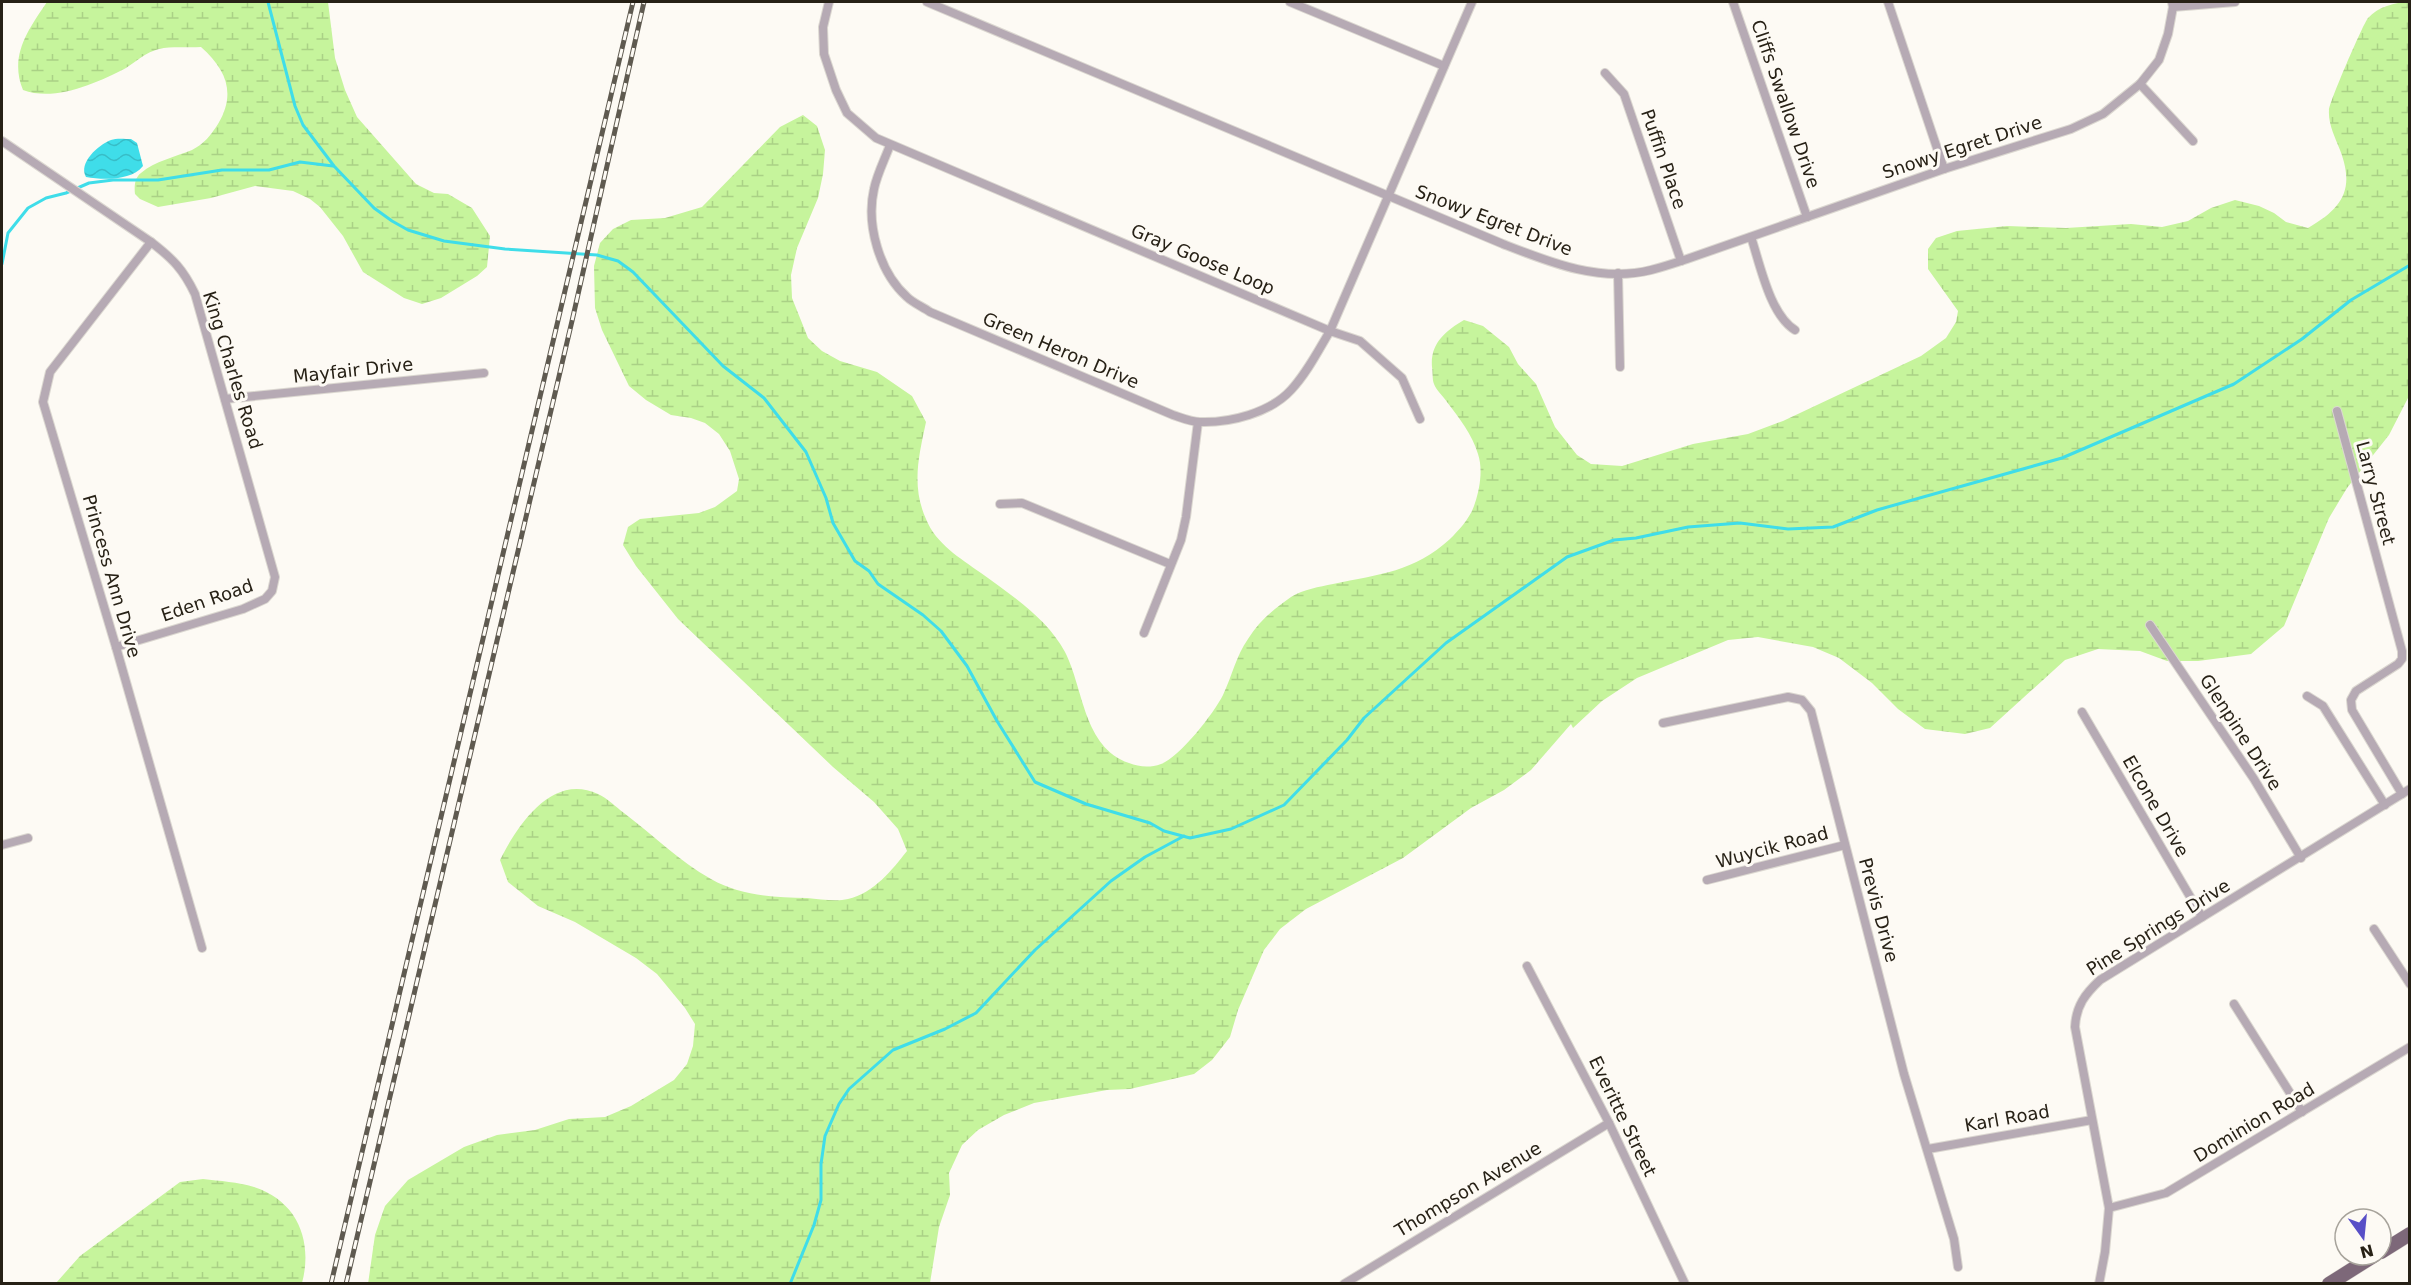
<svg xmlns="http://www.w3.org/2000/svg" width="2411" height="1285" font-family="'DejaVu Sans',sans-serif">
  <style>
    .wetland { fill: url(#wetland-marsh) }
    .water { fill: url(#water-waves) }
    .lines { fill: none; stroke-linecap: round; stroke-linejoin: round }
    .stream { stroke: #3fdde9; stroke-width: 3 }
    .street-casing { stroke: #dbd7d0; stroke-width: 10 }
    .primary-casing { stroke: #dbd7d0; stroke-width: 15 }
    .street { stroke: #b6aab4; stroke-width: 8 }
    .primary { stroke: #7d6879; stroke-width: 14 }
    .rail-casing { stroke: #5f5a50; stroke-width: 5 }
    .rail { stroke: #fdfaf4; stroke-width: 3; stroke-dasharray: 9; stroke-linecap: butt }
    .labels { text-anchor: middle; dominant-baseline: central; stroke-width: 6; stroke-linejoin: round; paint-order: stroke }
    .street-label { font-size: 18px; fill: #272116; stroke: #fdfaf4 }
  </style>
  <defs>
    <pattern id="wetland-marsh" width="20" height="14" patternUnits="userSpaceOnUse" patternTransform="scale(1.5)"><rect width="20" height="14" fill="#c6f49c"/><path d="M1 5h8M5 5V1M11 12h8M15 12V8" fill="none" stroke="#aad186"/></pattern>
    <pattern id="water-waves" width="16" height="10" patternUnits="userSpaceOnUse" patternTransform="scale(1.5)"><rect width="16" height="10" fill="#3fdde9"/><path d="M0 5q4-4 8 0t8 0" fill="none" stroke="#37bdc7"/></pattern>
  </defs>
  <rect width="100%" height="100%" fill="#fdfaf4"/>
  <g class="wetland">
    <path d="M 47,2 L 328,2 L 335,58 L 345,90 L 357,117 L 416,184 L 434,193 L 448,194 L 472,208 L 490,236 L 487,267 L 477,276 L 441,298 L 422,304 L 404,298 L 363,272 L 343,236 L 320,207 L 310,199 L 293,191 L 255,186 L 211,198 L 158,207 L 140,199 L 135,194 C 134,186 135,177 141,173 C 155,161 175,157 192,150 C 204,144 211,135 218,124 C 236,94 227,70 201,47 C 188,48 171,46 159,49 C 146,52 137,61 126,68 C 97,83 55,102 23,90 C 9,56 28,30 47,2 Z"/>
    <path d="M 2409,2 L 2409,396 L 2389,435 L 2347,488 L 2329,518 L 2284,626 L 2251,654 L 2198,661 L 2167,661 L 2140,651 L 2098,649 L 2065,660 L 1990,728 L 1965,734 L 1925,729 L 1898,709 L 1872,683 L 1839,658 L 1813,647 L 1758,637 L 1728,640 L 1637,678 L 1602,701 L 1573,728 L 1571,724 L 1531,770 L 1504,790 L 1471,808 L 1403,858 L 1306,909 L 1280,929 L 1264,950 L 1238,1010 L 1230,1037 L 1212,1060 L 1194,1074 L 1130,1089 L 1107,1090 L 1034,1103 L 1004,1115 L 978,1130 L 962,1145 L 949,1173 L 950,1195 L 939,1227 L 930,1283 L 368,1284 L 375,1235 L 385,1206 L 408,1180 L 464,1147 L 497,1135 L 535,1130 L 569,1119 L 605,1117 L 631,1106 L 674,1080 L 687,1064 L 693,1046 L 695,1024 L 685,1008 L 657,974 L 636,958 L 575,922 L 538,906 L 508,882 L 500,860 C 517,826 552,772 598,794 C 607,798 616,807 624,813 C 653,835 679,861 711,879 C 741,896 773,897 807,898 C 820,899 836,902 848,899 C 874,893 892,870 907,851 L 898,829 L 874,802 L 833,767 L 678,619 L 636,566 L 623,545 L 628,527 L 640,519 L 699,513 L 715,507 L 737,491 L 739,479 L 730,451 L 719,434 L 705,423 L 691,418 L 671,415 L 646,400 L 629,386 L 602,330 L 595,308 L 594,266 L 600,243 L 613,229 L 631,220 L 665,218 L 702,207 L 780,127 L 803,115 L 817,126 L 825,150 L 823,174 L 818,198 L 797,248 L 791,275 L 792,298 L 808,338 L 822,351 L 840,361 L 877,372 L 912,396 L 926,422 C 919,455 911,486 926,519 C 936,544 960,558 981,573 C 1011,595 1047,618 1065,652 C 1084,689 1083,747 1129,763 C 1139,767 1150,768 1161,764 C 1180,757 1214,713 1223,695 C 1232,676 1236,656 1248,639 C 1259,621 1274,609 1291,597 C 1304,589 1319,587 1333,584 C 1380,574 1414,572 1450,539 C 1460,529 1471,517 1475,503 C 1480,488 1483,469 1478,454 C 1472,434 1459,418 1447,402 C 1443,396 1436,390 1434,384 C 1432,379 1433,372 1432,367 C 1430,344 1445,331 1464,320 L 1483,326 L 1509,347 L 1518,364 L 1536,384 L 1555,427 L 1577,455 L 1591,464 L 1622,466 L 1693,444 L 1748,434 L 1783,421 L 1921,356 L 1946,338 L 1956,322 L 1958,311 L 1928,269 L 1928,249 L 1936,238 L 1957,231 L 2007,226 L 2066,228 L 2131,224 L 2162,227 L 2188,221 L 2211,208 L 2235,200 L 2259,206 L 2274,213 L 2286,222 L 2308,228 C 2343,208 2355,189 2340,150 C 2335,137 2328,124 2329,110 C 2329,103 2363,24 2368,18 C 2378,7 2395,2 2409,2 Z"/>
    <path d="M 203,1179 C 220,1181 238,1182 254,1187 C 298,1201 313,1242 302,1283 L 56,1283 L 80,1256 L 180,1182 Z"/>
  </g>
  <path class="water" d="M 131,139 L 137,143 L 143,166 C 131,181 103,180 86,177 C 78,163 98,145 111,140 C 116,138 125,139 131,139 Z"/>
  <g class="lines">
    <g class="stream">
      <polyline points="268,2 295,106 303,125 334,166 374,208 392,221 408,230 444,241 505,249 597,255 618,261 633,272 723,366 764,398 806,452 826,498 833,523 855,561 869,571 878,584 923,615 941,631 967,666 997,721 1035,782 1086,804 1150,823 1164,831 1190,838 1231,829 1284,805 1347,740 1364,718 1446,643 1567,557 1614,540 1636,538 1688,527 1740,523 1788,529 1833,527 1877,510 2062,458 2234,384 2302,339 2351,300 2410,265"/>
      <polyline points="2,264 8,233 28,208 46,198 66,193 89,183 113,180 158,180 222,170 269,170 300,162 333,166"/>
      <polyline points="790,1284 814,1225 821,1200 821,1164 825,1136 839,1104 849,1089 893,1050 945,1029 976,1013 1035,950 1111,881 1145,857 1184,836"/>
    </g>
    <defs>
      <g id="street">
        <polyline points="829,2 823,27 824,54 836,90 847,113 876,138 1330,331 1472,2"/>
        <path d="M 927,2 L 1503,244 C 1549,262 1600,283 1651,270 C 1663,267 1675,263 1687,259 L 1944,169 L 2071,129 L 2103,114 L 2140,84 L 2159,60 L 2168,34 L 2173,7 L 2172,2"/>
        <polyline points="1290,2 1444,66"/>
        <polyline points="1733,2 1807,217"/>
        <polyline points="1888,2 1944,169"/>
        <polyline points="2173,7 2235,2"/>
        <polyline points="1605,73 1624,94 1681,261"/>
        <polyline points="2140,84 2193,141"/>
        <path d="M 2,141 L 151,242 C 173,259 183,269 195,294 L 275,577 L 272,591 L 265,599 L 243,609 L 116,647"/>
        <path d="M 890,145 C 885,159 877,174 874,189 C 866,224 879,272 907,297 C 913,303 923,307 930,312 L 1173,415 C 1182,418 1191,422 1200,422 C 1230,423 1270,413 1291,390 C 1307,373 1318,351 1330,331 L 1360,341 L 1402,378 L 1420,419"/>
        <path d="M 1751,237 C 1760,264 1770,315 1795,330"/>
        <polyline points="151,242 50,372 43,402 116,647 202,948"/>
        <polyline points="1618,273 1620,367"/>
        <polyline points="225,399 484,373"/>
        <polyline points="2337,411 2402,651 2402,659 2398,664 2356,691 2351,700 2352,710 2402,794"/>
        <polyline points="1000,504 1022,503 1170,564"/>
        <polyline points="2150,625 2254,779 2301,858"/>
        <polyline points="1144,633 1181,540 1186,517 1198,422"/>
        <polyline points="2307,696 2323,706 2385,805"/>
        <polyline points="2082,712 2202,917"/>
        <polyline points="1663,723 1788,697 1802,700 1811,711 1904,1074 1954,1239 1958,1267"/>
        <polyline points="2,845 28,838"/>
        <polyline points="1707,880 1845,845"/>
        <polyline points="2374,929 2410,984"/>
        <polyline points="1527,966 1609,1123 1685,1284"/>
        <polyline points="2234,1004 2302,1112"/>
        <polyline points="1928,1149 2092,1120"/>
        <polyline points="2109,1208 2166,1193 2410,1047"/>
        <polyline points="1344,1284 1609,1123"/>
        <path d="M 2099,1284 L 2105,1252 L 2109,1208 L 2075,1027 C 2076,1006 2085,994 2100,980 L 2410,789"/>
      </g>
      <g id="primary">
        <polyline points="2381,1252 2410,1234"/>
        <polyline points="2329,1284 2375,1255"/>
      </g>
    </defs>
    <use href="#street" class="street-casing"/>
    <use href="#primary" class="primary-casing"/>
    <use href="#street" class="street"/>
    <use href="#primary" class="primary"/>
    <defs>
      <g id="rail">
        <polyline points="331,1284 633,2"/>
        <polyline points="346,1284 572,321 644,2"/>
      </g>
    </defs>
    <use href="#rail" class="rail-casing"/>
    <use href="#rail" class="rail"/>
  </g>
  <g class="labels">
    <g class="street-label">
      <text transform="translate(1786 104) rotate(71)">Cliffs Swallow Drive</text>
      <text transform="translate(1962 147) rotate(-18)">Snowy Egret Drive</text>
      <text transform="translate(1664 159) rotate(71)">Puffin Place</text>
      <text transform="translate(1494 220) rotate(21)">Snowy Egret Drive</text>
      <text transform="translate(1203 259) rotate(23)">Gray Goose Loop</text>
      <text transform="translate(1061 350) rotate(23)">Green Heron Drive</text>
      <text transform="translate(233 370) rotate(73)">King Charles Road</text>
      <text transform="translate(353 370) rotate(-6)">Mayfair Drive</text>
      <text transform="translate(2376 493) rotate(75)">Larry Street</text>
      <text transform="translate(112 576) rotate(74)">Princess Ann Drive</text>
      <text transform="translate(207 600) rotate(-19)">Eden Road</text>
      <text transform="translate(2241 732) rotate(57)">Glenpine Drive</text>
      <text transform="translate(2156 806) rotate(60)">Elcone Drive</text>
      <text transform="translate(1772 847) rotate(-15)">Wuycik Road</text>
      <text transform="translate(1879 910) rotate(75)">Previs Drive</text>
      <text transform="translate(2158 927) rotate(-32)">Pine Springs Drive</text>
      <text transform="translate(1623 1116) rotate(64)">Everitte Street</text>
      <text transform="translate(2007 1118) rotate(-10)">Karl Road</text>
      <text transform="translate(2254 1122) rotate(-31)">Dominion Road</text>
      <text transform="translate(1468 1189) rotate(-31)">Thompson Avenue</text>
    </g>
  </g>
  <rect width="2411" height="1285" fill="none" stroke="#272116" stroke-width="6"/>
  <g transform="translate(2363 1237) rotate(165)"><circle r="28" fill="#fdfaf4" stroke="#a7a39b" stroke-width="1.5"/>
  <path d="M0-4.5L10 22L0 15L-10 22Z" fill="#584fc7"/>
  <text y="-9" font-size="16" font-weight="bold" text-anchor="middle" fill="#272116">N</text>
  </g>
</svg>
